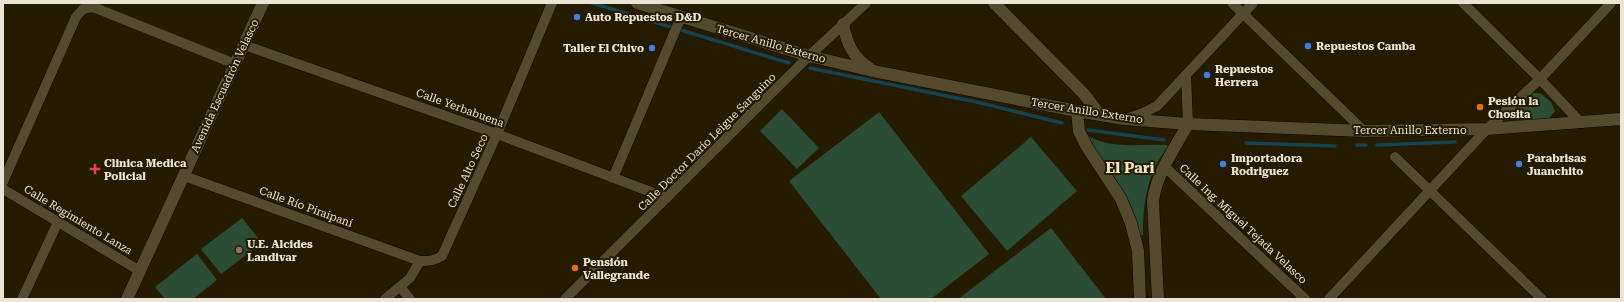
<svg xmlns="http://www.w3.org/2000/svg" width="1624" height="302" font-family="'Roboto Serif',serif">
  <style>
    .green { fill: #2c4d35 }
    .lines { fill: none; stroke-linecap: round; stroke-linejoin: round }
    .stream { stroke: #154351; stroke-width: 3.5 }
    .minor-casing { stroke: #0d0500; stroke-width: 11 }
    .tertiary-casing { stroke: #0d0500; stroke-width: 13 }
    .minor { stroke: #544a2d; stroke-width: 10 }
    .tertiary { stroke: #544a2d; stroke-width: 12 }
    .shop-dot { fill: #3f7fe0; stroke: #241b00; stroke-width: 1.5 }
    .food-dot { fill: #e8710a; stroke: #241b00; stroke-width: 1.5 }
    .health-dot { fill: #e0444e; stroke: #241b00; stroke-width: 1.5 }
    .education-dot { fill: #8d6e63; stroke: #241b00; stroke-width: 1.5 }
    .labels { text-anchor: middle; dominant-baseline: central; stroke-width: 4; stroke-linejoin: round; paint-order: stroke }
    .poi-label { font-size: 11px; font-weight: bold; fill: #ebe5d5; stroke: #241b00; text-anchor: start }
    .street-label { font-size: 11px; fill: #ebe5d5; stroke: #241b00 }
    .district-label { font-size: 15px; font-weight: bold; fill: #f0e4c2; stroke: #241b00 }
  </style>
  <rect width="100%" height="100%" fill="#241b00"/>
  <g class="green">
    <polygon points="1531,93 1540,93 1551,102 1555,111 1548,120 1513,122 1515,109"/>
    <polygon points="782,109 819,148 797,169 760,131"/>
    <polygon points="879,112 989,254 931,299 881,299 789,181"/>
    <polygon points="1031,137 1077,191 1007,251 961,196"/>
    <path d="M 1090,137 C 1113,149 1143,144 1167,145 L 1168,147 C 1147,172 1143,204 1143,235 L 1139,235 C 1136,226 1135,217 1132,208 C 1121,183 1102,161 1087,138 Z"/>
    <polygon points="242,218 262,243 221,274 201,249"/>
    <polygon points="1051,228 1106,299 958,299"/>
    <polygon points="197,254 217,280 193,299 165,299 155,287"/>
  </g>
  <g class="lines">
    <g class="stream">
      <polyline points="592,3 789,63"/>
      <polyline points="810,68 981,103 1062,123"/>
      <polyline points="1088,130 1164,140"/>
      <polyline points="1246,143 1335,146"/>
      <polyline points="1357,145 1366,145"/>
      <polyline points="1377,145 1455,142"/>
    </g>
    <defs>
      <g id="minor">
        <polyline points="1232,3 1364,131"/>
        <polyline points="1463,3 1540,79 1581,123"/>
        <polyline points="244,45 497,134 667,198"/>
        <polyline points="1186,75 1188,124"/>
        <polyline points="1128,118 1143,113 1157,106 1253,3"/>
        <polyline points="1395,157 1542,299"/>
        <polyline points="1165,167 1305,299"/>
        <polyline points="184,176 420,261"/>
        <polyline points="613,178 681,17"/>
        <polyline points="3,182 76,17 83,9 93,7 235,64"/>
        <polyline points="3,189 140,271"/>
        <polyline points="400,287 410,299"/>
        <polyline points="22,299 58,222"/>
        <path d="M 385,299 L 410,278 L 420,261 C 429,261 434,261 442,256 L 497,134 L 552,3"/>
        <polyline points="565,299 809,56 866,3"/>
        <polyline points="1329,299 1487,129 1540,79 1611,3"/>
      </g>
      <g id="tertiary">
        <polyline points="637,3 809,56 873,71 1077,111 1124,119 1188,124 1364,131 1487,129 1621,119"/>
        <polyline points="994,3 1084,94 1100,115"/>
        <path d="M 843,24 C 847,44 853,58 871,69"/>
        <polyline points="1077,111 1079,131 1087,147 1121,199 1131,223 1138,251 1140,299"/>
        <polyline points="127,299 263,3"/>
        <path d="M 1158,299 L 1153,201 C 1156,174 1175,148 1188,124"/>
      </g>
    </defs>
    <use href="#minor" class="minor-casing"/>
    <use href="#tertiary" class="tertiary-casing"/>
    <use href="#minor" class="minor"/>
    <use href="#tertiary" class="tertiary"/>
  </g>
  <g class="shop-dot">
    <circle cx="577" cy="17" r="4"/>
    <circle cx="1308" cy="46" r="4"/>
    <circle cx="652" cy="48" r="4"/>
    <circle cx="1207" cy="75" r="4"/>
    <circle cx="1223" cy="164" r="4"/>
    <circle cx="1519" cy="164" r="4"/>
  </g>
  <g class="food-dot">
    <circle cx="1480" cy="107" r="4"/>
    <circle cx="575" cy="268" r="4"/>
  </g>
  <path class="health-dot" d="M93 163h4v4h4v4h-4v4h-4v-4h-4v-4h4z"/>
  <circle class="education-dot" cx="239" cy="250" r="4"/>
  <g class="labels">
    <g class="poi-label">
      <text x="585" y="17">Auto Repuestos D&amp;D</text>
      <text x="1316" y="46">Repuestos Camba</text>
      <text x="644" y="48" text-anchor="end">Taller El Chivo</text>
      <text x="1215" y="69">Repuestos<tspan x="1215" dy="13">Herrera</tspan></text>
      <text x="1488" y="101">Pesión la<tspan x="1488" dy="13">Chosita</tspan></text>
      <text x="1231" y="158">Importadora<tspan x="1231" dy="13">Rodriguez</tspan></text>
      <text x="1527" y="158">Parabrisas<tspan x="1527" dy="13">Juanchito</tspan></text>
      <text x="104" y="163">Clinica Medica<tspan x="104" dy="13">Policial</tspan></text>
      <text x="247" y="244">U.E. Alcides<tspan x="247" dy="13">Landivar</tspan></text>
      <text x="583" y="262">Pensión<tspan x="583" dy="13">Vallegrande</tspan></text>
    </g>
    <g class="street-label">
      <text transform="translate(771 44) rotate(16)">Tercer Anillo Externo</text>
      <text transform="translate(225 86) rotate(-65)">Avenida Escuadrón Velasco</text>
      <text transform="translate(460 108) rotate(20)">Calle Yerbabuena</text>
      <text transform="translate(1087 111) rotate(9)">Tercer Anillo Externo</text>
      <text x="1410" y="130">Tercer Anillo Externo</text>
      <text transform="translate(707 142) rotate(-45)">Calle Doctor Darío Leigue Sanguino</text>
      <text transform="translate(468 171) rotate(-65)">Calle Alto Seco</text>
      <text transform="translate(306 207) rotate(20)">Calle Río Piraipaní</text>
      <text transform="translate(78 220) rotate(31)">Calle Regimiento Lanza</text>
      <text transform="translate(1243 224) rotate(43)">Calle Ing. Miguel Tejada Velasco</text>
    </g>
    <g class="district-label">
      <text x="1130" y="168">El Pari</text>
    </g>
  </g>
  <rect width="1624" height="302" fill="none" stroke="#ebe5d5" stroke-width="8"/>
</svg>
